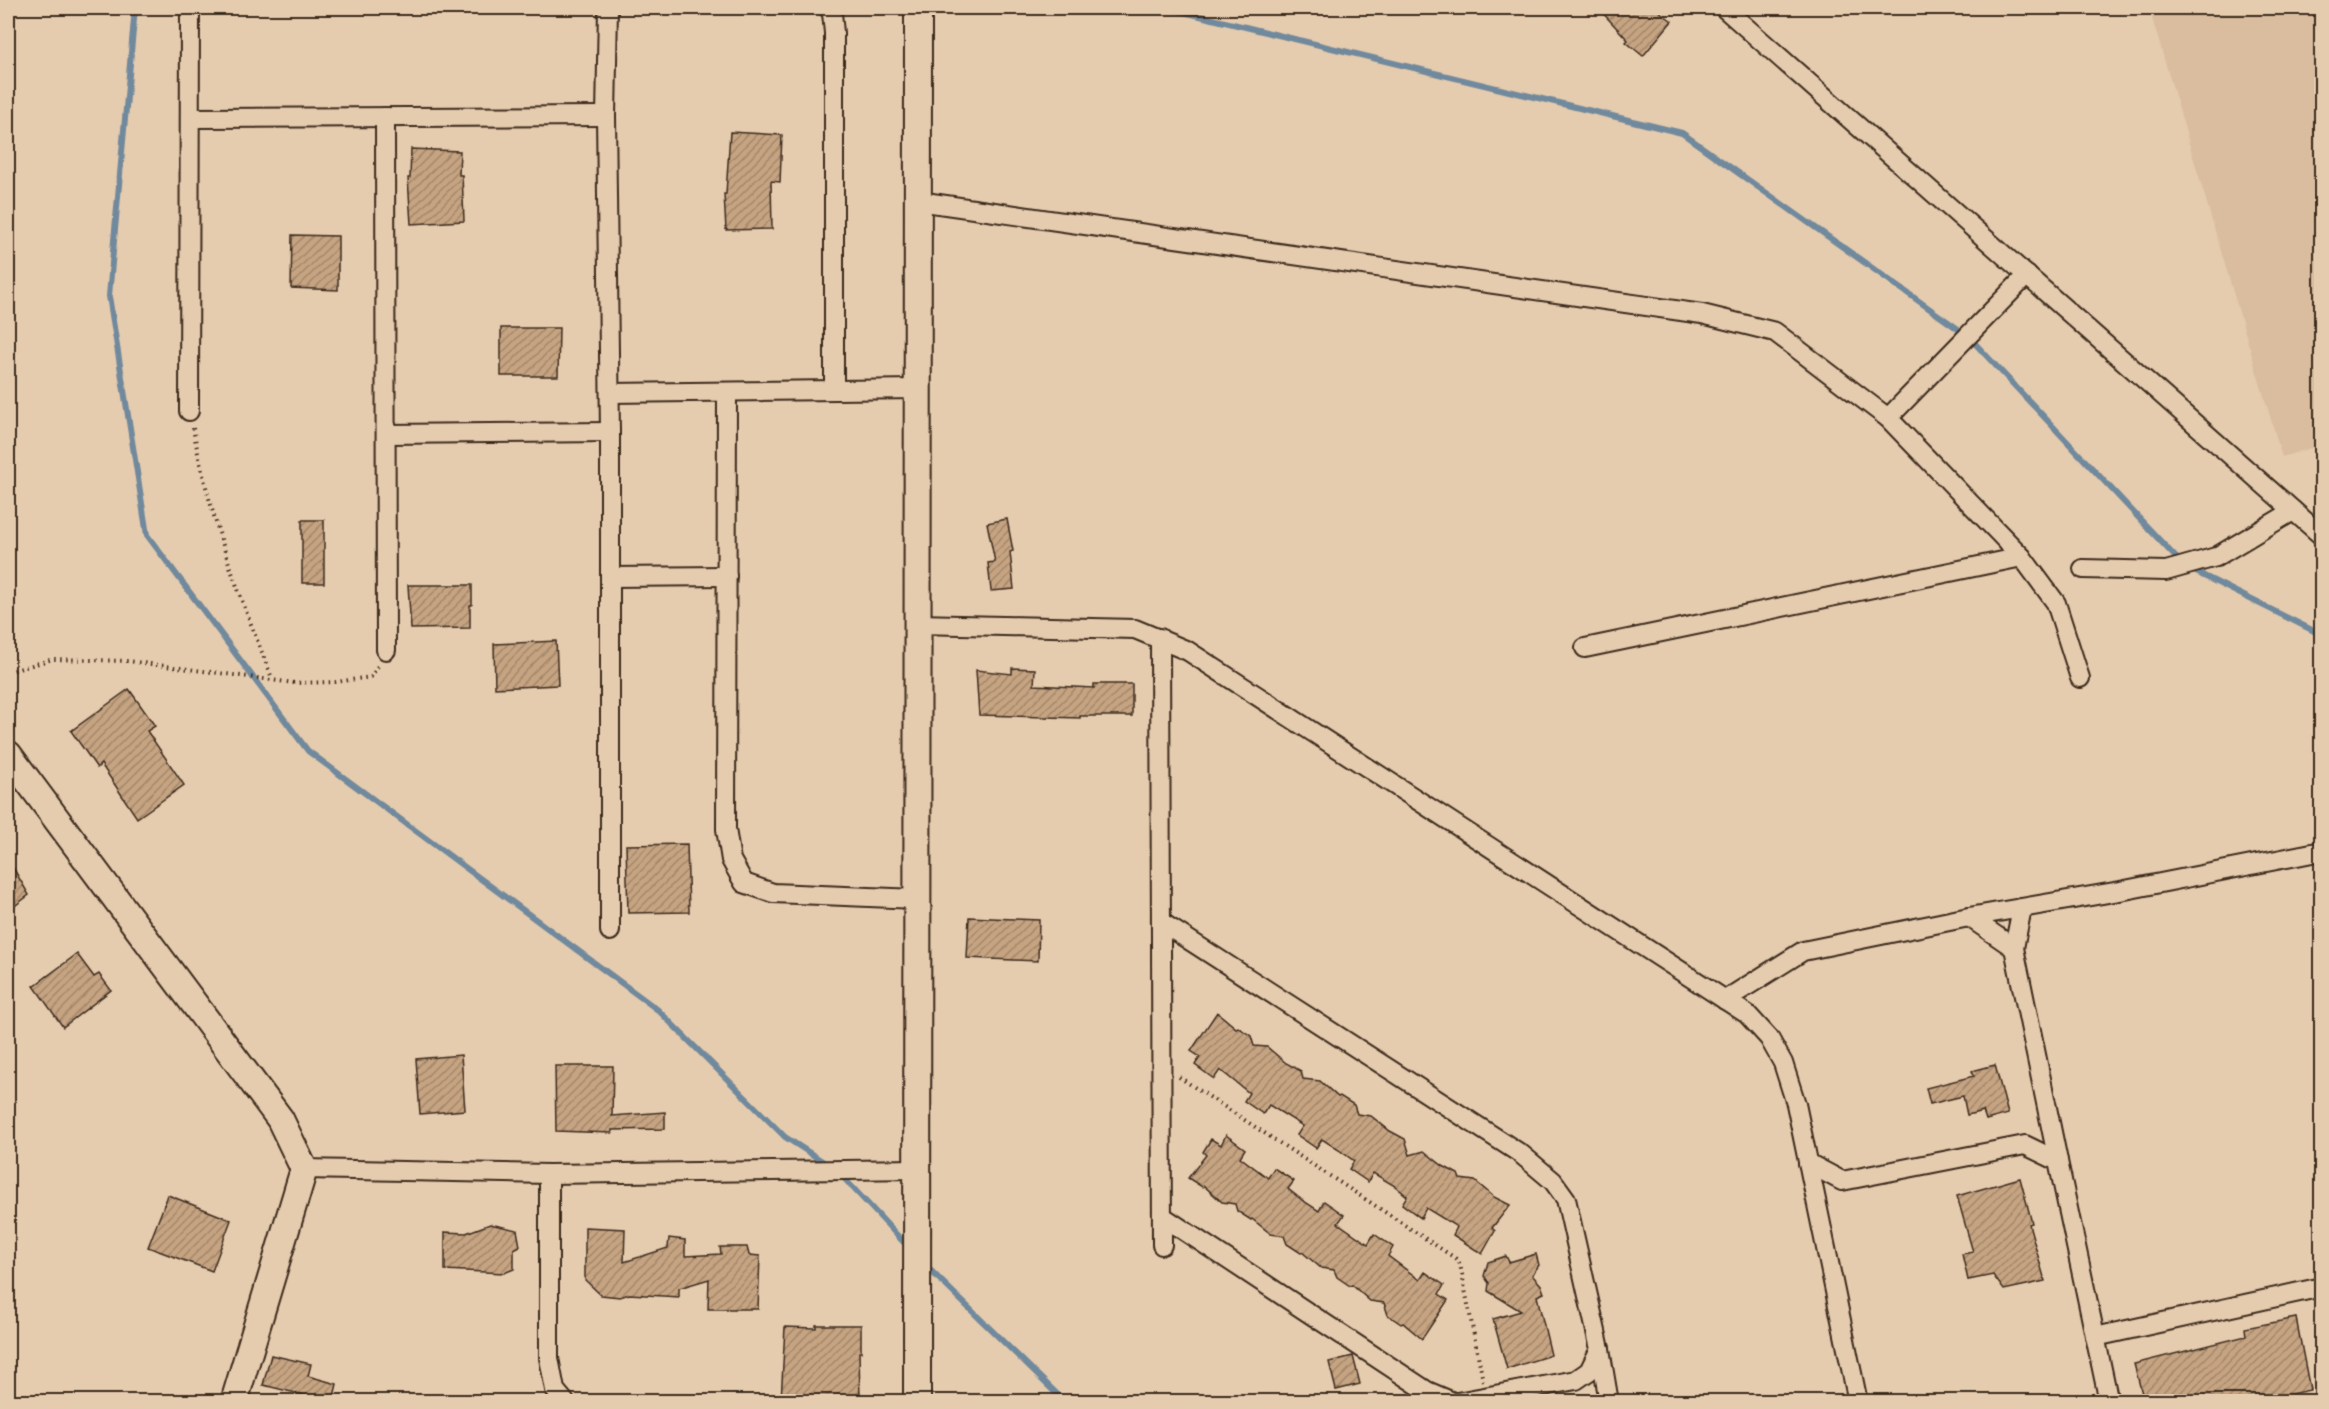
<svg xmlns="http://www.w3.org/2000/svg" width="2329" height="1409" font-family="Mynerve,sans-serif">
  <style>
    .built { fill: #d9bd9e }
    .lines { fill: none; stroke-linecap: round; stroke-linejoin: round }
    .stream { stroke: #70899d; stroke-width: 6 }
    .building { fill: url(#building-hatch); stroke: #3b2a1e; stroke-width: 1.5 }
    .street-casing { stroke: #3b2a1e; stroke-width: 22 }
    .secondary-casing { stroke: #3b2a1e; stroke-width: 30 }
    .path { stroke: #3b2a1e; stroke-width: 4; stroke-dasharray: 1.5 4.5; stroke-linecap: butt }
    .street { stroke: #e6ccae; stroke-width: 18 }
    .secondary { stroke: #e6ccae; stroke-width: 26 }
  </style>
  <defs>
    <pattern id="building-hatch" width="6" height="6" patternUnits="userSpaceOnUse" patternTransform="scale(1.5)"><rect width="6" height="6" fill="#c6a482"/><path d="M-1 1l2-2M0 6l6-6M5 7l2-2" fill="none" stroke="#a2866a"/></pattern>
  </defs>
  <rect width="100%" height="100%" fill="#e6ccae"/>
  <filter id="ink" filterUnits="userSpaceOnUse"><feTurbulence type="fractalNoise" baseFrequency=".0167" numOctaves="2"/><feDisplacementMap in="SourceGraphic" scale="12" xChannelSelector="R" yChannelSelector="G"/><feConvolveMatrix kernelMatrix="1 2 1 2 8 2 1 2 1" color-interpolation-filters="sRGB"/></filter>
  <g filter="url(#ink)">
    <polygon class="built" points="2149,8 2321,8 2321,445 2282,457"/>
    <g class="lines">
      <g class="stream">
        <polyline points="135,8 109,296 147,535 308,751 658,1010 785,1137 830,1166"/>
        <polyline points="1167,8 1682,133 1968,336 2182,564"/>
        <polyline points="2190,569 2322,635"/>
        <polyline points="840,1174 909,1248"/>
        <polyline points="924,1264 1065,1402"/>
      </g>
    </g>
    <g class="building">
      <polygon points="1598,8 1655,8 1672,21 1643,56 1626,42 1628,40"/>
      <polygon points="730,132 782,135 780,182 771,181 772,229 726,230 724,194 726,194"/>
      <polygon points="411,149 460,151 459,175 462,175 464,221 411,224 408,178 410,178"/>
      <polygon points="292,235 338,236 338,290 291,288"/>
      <polygon points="501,328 559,328 558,376 501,376"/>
      <polygon points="1007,519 1013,551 1010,552 1014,589 991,591 988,563 995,562 987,523"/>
      <rect x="302" y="520" width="22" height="63"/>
      <polygon points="408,585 472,585 472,605 470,605 470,628 411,629"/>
      <polygon points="556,641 558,685 495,688 494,644"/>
      <polygon points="1012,668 1035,669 1034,685 1094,688 1094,684 1132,684 1132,716 1080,716 1080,718 979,715 976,670 1012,674"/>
      <polygon points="129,689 155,726 147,731 184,785 137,818 101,764 97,768 71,731"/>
      <polygon points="687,844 689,912 628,913 626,845"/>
      <polygon points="8,859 29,895 8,911"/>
      <polygon points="969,917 1039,920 1038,961 967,958"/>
      <polygon points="77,954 94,977 99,974 111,990 63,1027 34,986"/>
      <polygon points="1217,1012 1236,1028 1238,1027 1251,1036 1254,1046 1267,1047 1286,1063 1301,1071 1303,1079 1320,1081 1338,1097 1340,1096 1354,1105 1357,1114 1371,1116 1390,1131 1405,1139 1410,1155 1424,1151 1443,1166 1458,1174 1460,1179 1475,1181 1494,1197 1510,1205 1492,1228 1495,1231 1482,1254 1453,1235 1457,1227 1426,1208 1421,1218 1402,1204 1407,1196 1395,1186 1373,1173 1368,1182 1349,1169 1354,1161 1339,1150 1322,1139 1316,1148 1297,1135 1303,1126 1269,1105 1263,1114 1244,1101 1249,1093 1220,1070 1214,1079 1195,1065 1200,1057 1191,1051"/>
      <polygon points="461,1055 465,1110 420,1114 416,1059"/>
      <polygon points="1995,1065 2008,1114 1986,1120 1983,1111 1967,1115 1963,1096 1930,1104 1926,1088 1974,1076 1972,1071"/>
      <polygon points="555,1066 613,1066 612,1116 665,1112 665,1129 612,1130 612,1133 556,1131"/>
      <polygon points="1226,1135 1245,1149 1240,1157 1268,1178 1274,1168 1294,1181 1288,1189 1302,1200 1319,1211 1324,1201 1344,1215 1338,1223 1368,1244 1374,1234 1393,1247 1388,1256 1420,1280 1425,1272 1444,1285 1439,1294 1448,1300 1422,1339 1403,1323 1401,1324 1388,1315 1384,1303 1370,1301 1352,1285 1350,1286 1337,1277 1334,1270 1321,1268 1302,1252 1301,1253 1287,1244 1284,1236 1271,1234 1252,1219 1251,1220 1237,1211 1235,1204 1222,1202 1204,1186 1202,1187 1188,1178 1206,1155 1203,1152 1211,1139 1221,1145"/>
      <polygon points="2020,1178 2032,1223 2029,1224 2045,1281 2004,1290 1993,1275 1968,1280 1962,1254 1973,1252 1957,1196"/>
      <polygon points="168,1195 231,1220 212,1271 148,1247"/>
      <polygon points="490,1224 517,1230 520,1246 514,1249 514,1269 504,1273 445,1270 445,1232 466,1233"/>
      <polygon points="585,1227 625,1229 624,1262 668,1248 669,1238 685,1240 685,1256 721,1254 720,1247 747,1247 749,1255 760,1256 758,1309 708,1309 709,1279 679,1288 679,1297 629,1294 620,1297 601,1295 585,1280"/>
      <polygon points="1536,1254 1539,1265 1532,1275 1541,1285 1544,1293 1537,1296 1551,1355 1507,1369 1493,1319 1521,1311 1488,1291 1489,1283 1484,1276 1488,1262 1506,1256 1509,1262"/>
      <polygon points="2296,1318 2310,1390 2258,1401 2144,1401 2134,1364 2246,1336 2245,1328"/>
      <polygon points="816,1325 861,1325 861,1352 859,1352 860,1401 781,1401 785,1327 816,1328"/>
      <polygon points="271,1355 311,1364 308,1376 337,1384 333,1401 306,1401 308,1396 263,1385"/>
      <polygon points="1353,1356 1360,1384 1336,1390 1329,1362"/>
    </g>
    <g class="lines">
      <defs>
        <g id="street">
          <polyline points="608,8 606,116 610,432 610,931"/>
          <polyline points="828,8 832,13 834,33 834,390"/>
          <polyline points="1724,8 2322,536"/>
          <polyline points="385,117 386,650"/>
          <polyline points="190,118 606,116"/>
          <polyline points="918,201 1702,314 1775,332 1888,418 2022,557 2056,603 2080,678"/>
          <polyline points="727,392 726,829 731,860 744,883 773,893 917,899"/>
          <polyline points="610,393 918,389"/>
          <polyline points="189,411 190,8"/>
          <polyline points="1888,418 2027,275"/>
          <polyline points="386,434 610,432"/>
          <polyline points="2083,569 2166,571 2216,557 2293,511"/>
          <polyline points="610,577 727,576"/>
          <polyline points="917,624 1135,629 1188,651 1747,1014 1769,1038 1783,1063 1796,1104 1858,1402"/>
          <polyline points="1160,638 1162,1245"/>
          <polyline points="1585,648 2022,557"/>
          <polyline points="1969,917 2120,891 2322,851"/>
          <polyline points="1161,922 1521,1154 1553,1181 1566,1199 1600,1349 1589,1371 1576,1380 1457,1402"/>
          <polyline points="2014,948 2022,908"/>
          <polyline points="1725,1000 1803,951 1969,917 2014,948 2058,1161"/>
          <polyline points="1808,1163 1842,1181 2025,1145 2058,1161 2109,1402"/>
          <polyline points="304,1169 549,1174 917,1169"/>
          <polyline points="549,1174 549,1358 555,1390 565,1402"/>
          <polyline points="1162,1216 1427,1391 1453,1402"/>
          <polyline points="2095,1337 2322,1287"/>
          <polyline points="1600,1349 1609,1402"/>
        </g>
        <g id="secondary">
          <polyline points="8,754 280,1119 304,1169 234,1402"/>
          <polyline points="917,1402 918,8"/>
        </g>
      </defs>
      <use href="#street" class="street-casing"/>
      <use href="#secondary" class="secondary-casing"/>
      <g class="path">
        <path d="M 193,428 C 209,516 239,595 272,678"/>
        <polyline points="8,672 53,659 128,661 294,683 336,682 371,677 379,664"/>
        <polyline points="1179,1077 1455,1258 1460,1264 1483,1381"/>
      </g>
      <use href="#street" class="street"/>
      <use href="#secondary" class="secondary"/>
    </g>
  </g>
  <rect width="2329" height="1409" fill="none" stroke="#e6ccae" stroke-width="30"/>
  <rect x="15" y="15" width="2299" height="1379" fill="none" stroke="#3b2a1e" stroke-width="2" filter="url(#ink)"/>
</svg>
